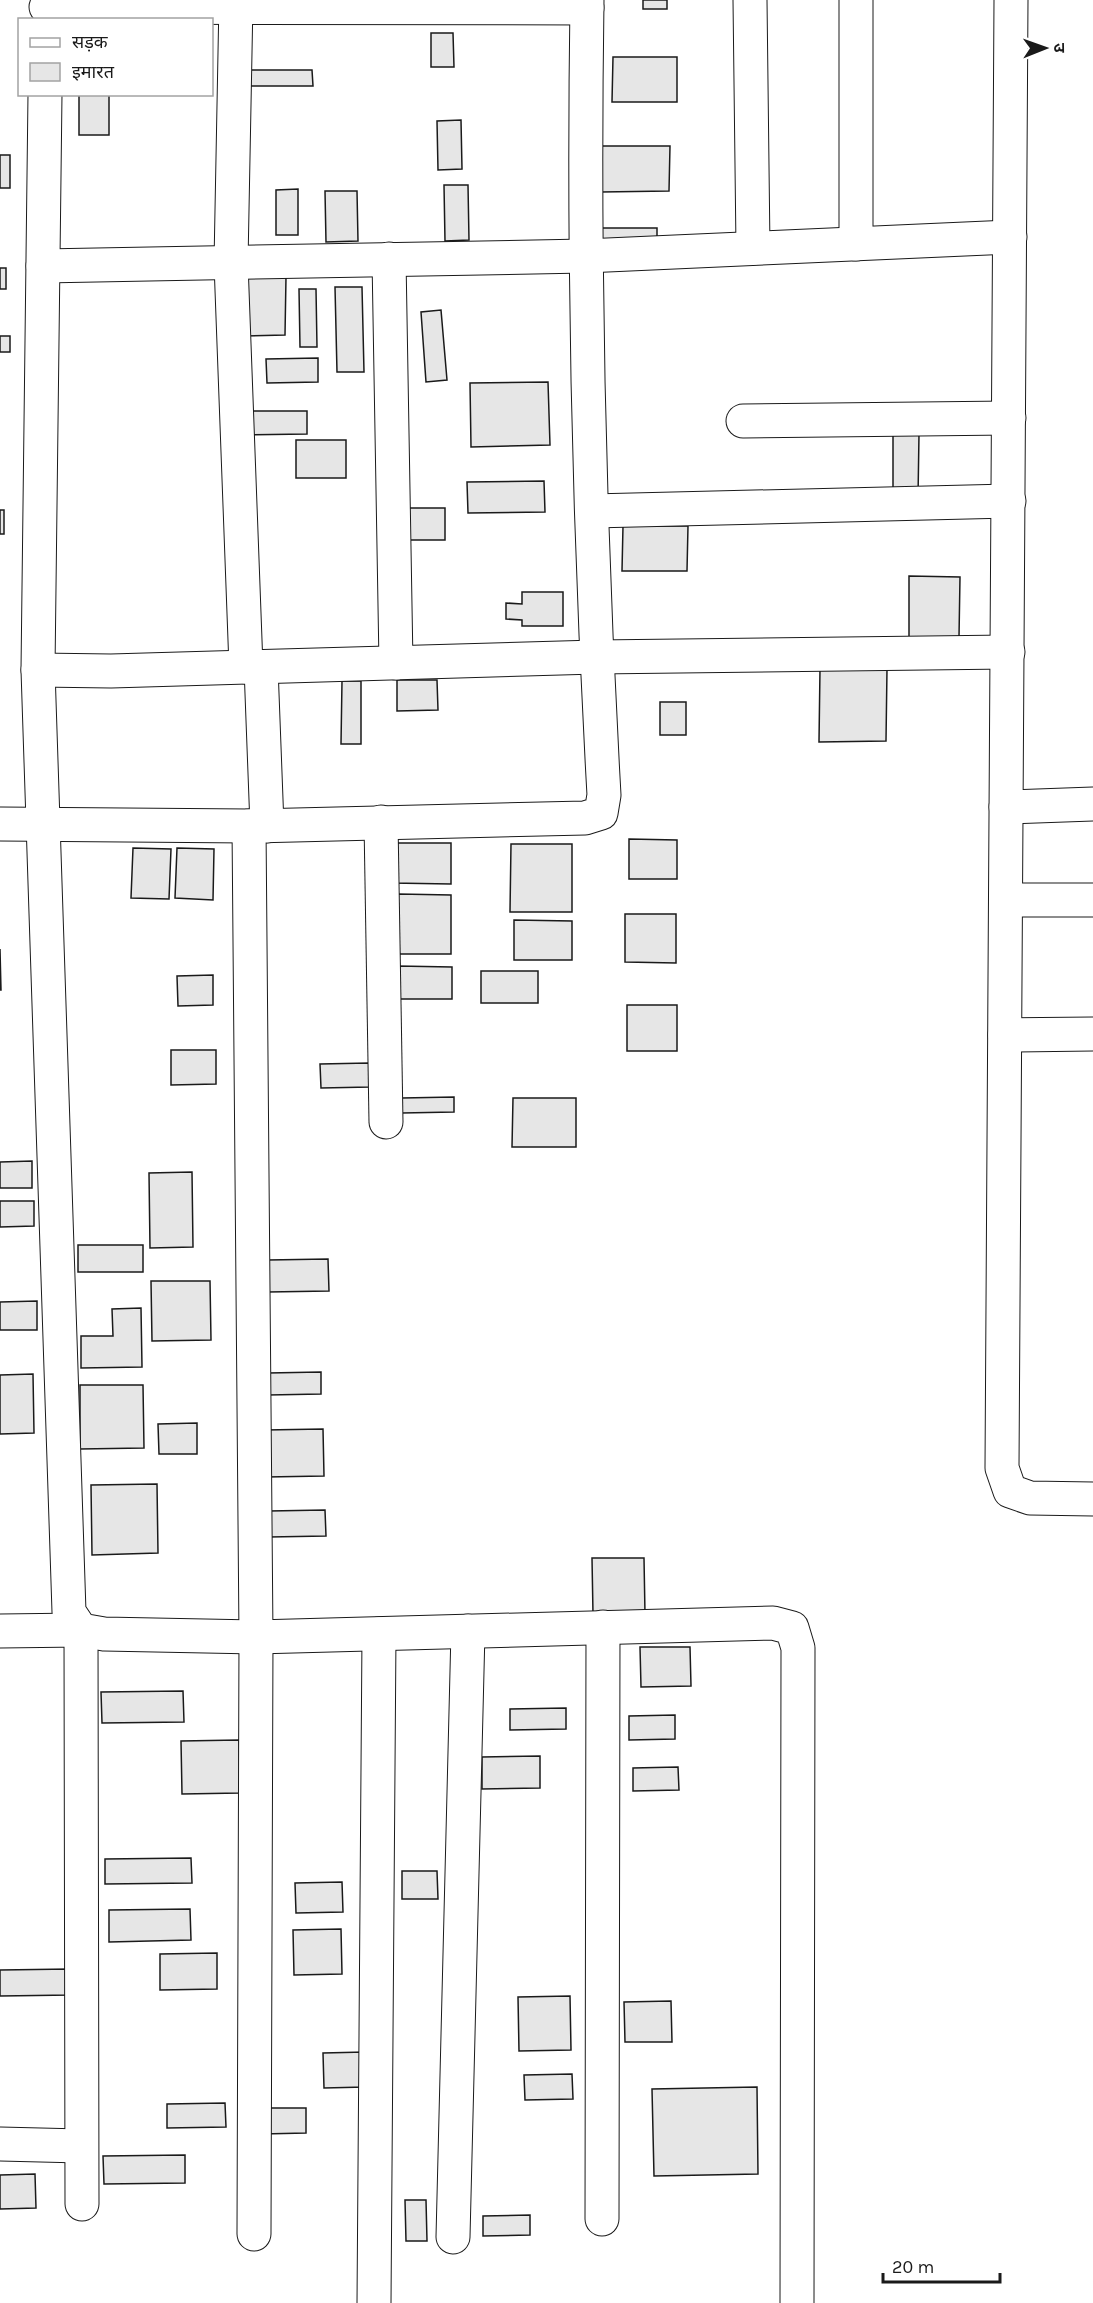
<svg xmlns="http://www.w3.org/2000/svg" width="1093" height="2303" font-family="Karla,'Noto Sans Devanagari',sans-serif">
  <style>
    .building { fill: #e6e6e6; stroke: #1a1a1a; stroke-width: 1.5 }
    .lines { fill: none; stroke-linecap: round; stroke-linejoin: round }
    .minor-casing { stroke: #1a1a1a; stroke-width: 35 }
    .minor { stroke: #fff; stroke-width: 33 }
  </style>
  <rect width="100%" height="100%" fill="#fff"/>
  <g class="building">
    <rect x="643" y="0" width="24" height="9"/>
    <polygon points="431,33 453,33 454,67 431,67"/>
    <polygon points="613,57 677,57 677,102 612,102"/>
    <polygon points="246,70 312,70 313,86 247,86"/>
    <rect x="79" y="94" width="30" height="41"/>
    <polygon points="461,120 462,169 438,170 437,121"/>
    <polygon points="601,146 670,146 669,191 601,192"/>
    <rect x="0" y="155" width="10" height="33"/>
    <polygon points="444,185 468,185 469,240 445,241"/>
    <polygon points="298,189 298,235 276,235 276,190"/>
    <polygon points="325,191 357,191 358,241 326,242"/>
    <polygon points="596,228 657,228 657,244 597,244"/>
    <rect x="0" y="268" width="6" height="21"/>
    <polygon points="243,276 286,277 285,335 243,336"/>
    <polygon points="335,287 362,287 364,372 337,372"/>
    <polygon points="299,289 316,289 317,347 300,347"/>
    <polygon points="441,310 447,380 426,382 421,312"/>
    <rect x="0" y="336" width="10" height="16"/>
    <polygon points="318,358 318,382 267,383 266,359"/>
    <polygon points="548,382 550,445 471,447 470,383"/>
    <polygon points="246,411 307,411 307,434 246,435"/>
    <polygon points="893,434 919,434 918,498 893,498"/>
    <rect x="296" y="440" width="50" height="38"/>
    <polygon points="544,481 545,512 468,513 467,482"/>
    <polygon points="405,508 445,508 445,540 406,540"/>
    <rect x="0" y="510" width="4" height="24"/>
    <polygon points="623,526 688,526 687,571 622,571"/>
    <polygon points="909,576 960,577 959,637 909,637"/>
    <polygon points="522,592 563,592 563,626 522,626 522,620 506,619 506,603 522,604"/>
    <polygon points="820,669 887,669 886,741 819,742"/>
    <polygon points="397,680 437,680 438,710 397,711"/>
    <polygon points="342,681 361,681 361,744 341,744"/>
    <rect x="660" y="702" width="26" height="33"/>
    <polygon points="629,839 677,840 677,879 629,879"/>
    <polygon points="392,843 451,843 451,884 391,883"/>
    <polygon points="511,844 572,844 572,912 510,912"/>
    <polygon points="133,848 171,849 169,899 131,898"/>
    <polygon points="177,848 214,849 213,900 175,898"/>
    <polygon points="398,894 451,895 451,954 397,954"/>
    <polygon points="625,914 676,914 676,963 625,962"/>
    <polygon points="514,920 572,921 572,960 514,960"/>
    <polygon points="0,949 1,990 0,990"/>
    <polygon points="397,966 452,967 452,999 397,999"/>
    <rect x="481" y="971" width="57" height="32"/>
    <polygon points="213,975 213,1005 178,1006 177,976"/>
    <rect x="627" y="1005" width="50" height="46"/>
    <polygon points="171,1050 216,1050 216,1084 171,1085"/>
    <polygon points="369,1063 370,1087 321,1088 320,1064"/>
    <polygon points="454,1097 454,1112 402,1113 402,1098"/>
    <polygon points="513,1098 576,1098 576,1147 512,1147"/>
    <polygon points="32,1161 32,1188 0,1188 0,1162"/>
    <polygon points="192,1172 193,1247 150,1248 149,1173"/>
    <polygon points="0,1201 34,1201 34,1226 0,1227"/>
    <rect x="78" y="1245" width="65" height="27"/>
    <polygon points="328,1259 329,1291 268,1292 268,1260"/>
    <polygon points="151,1281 210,1281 211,1340 152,1341"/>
    <polygon points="37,1301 37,1330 0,1330 0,1302"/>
    <polygon points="141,1308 142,1367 81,1368 81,1336 113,1336 112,1309"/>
    <polygon points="321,1372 321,1394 268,1395 268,1373"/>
    <polygon points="33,1374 34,1433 0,1434 0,1375"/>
    <polygon points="80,1385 143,1385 144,1448 80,1449"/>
    <polygon points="197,1423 197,1454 159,1454 158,1424"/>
    <polygon points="323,1429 324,1476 266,1477 265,1430"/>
    <polygon points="157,1484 158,1553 92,1555 91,1485"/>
    <polygon points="325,1510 326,1536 269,1537 269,1511"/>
    <polygon points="592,1558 644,1558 645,1614 593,1614"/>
    <polygon points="640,1647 690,1647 691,1686 641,1687"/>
    <polygon points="183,1691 184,1722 102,1723 101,1692"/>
    <polygon points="566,1708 566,1729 510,1730 510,1709"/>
    <polygon points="675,1715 675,1739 629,1740 629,1716"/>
    <polygon points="239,1740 240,1793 182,1794 181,1741"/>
    <polygon points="540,1756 540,1788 482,1789 482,1757"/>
    <polygon points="678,1767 679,1790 633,1791 633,1768"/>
    <polygon points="191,1858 192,1883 105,1884 105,1859"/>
    <polygon points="402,1871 437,1871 438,1899 402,1899"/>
    <polygon points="342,1882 343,1912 296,1913 295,1883"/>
    <polygon points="190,1909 191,1940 109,1942 109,1910"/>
    <polygon points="341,1929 342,1974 294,1975 293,1930"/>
    <polygon points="217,1953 217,1989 160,1990 160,1954"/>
    <polygon points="70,1969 71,1995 0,1996 0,1970"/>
    <polygon points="570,1996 571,2050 519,2051 518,1997"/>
    <polygon points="671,2001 672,2042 625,2042 624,2002"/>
    <polygon points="365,2052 365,2087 324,2088 323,2053"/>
    <polygon points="572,2074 573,2099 525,2100 524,2075"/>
    <polygon points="757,2087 758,2174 654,2176 652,2089"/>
    <polygon points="225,2103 226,2127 167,2128 167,2104"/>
    <polygon points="262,2108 306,2108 306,2133 262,2134"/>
    <polygon points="185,2155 185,2183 104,2184 103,2156"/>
    <polygon points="35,2174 36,2208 0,2209 0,2175"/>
    <polygon points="405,2200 426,2200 427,2241 406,2241"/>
    <polygon points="530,2215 530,2235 483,2236 483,2216"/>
  </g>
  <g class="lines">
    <defs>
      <g id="minor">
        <polyline points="236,0 231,263 246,667"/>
        <polyline points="750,0 753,248"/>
        <polyline points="856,0 856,244"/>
        <polyline points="1011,0 1002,1468 1010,1491 1030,1498 1093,1499"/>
        <polyline points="46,7 587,8"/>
        <polyline points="45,94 38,670 69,1612 81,1630 104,1634 256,1637 773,1623 792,1628 798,1648 797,2303"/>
        <polyline points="389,259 396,663"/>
        <polyline points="43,266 585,256 1010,237"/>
        <polyline points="743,421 1009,418"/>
        <polyline points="592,511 1009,501"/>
        <polyline points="261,667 267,826"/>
        <polyline points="38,670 111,671 596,657 1008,652"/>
        <polyline points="1006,807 1093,804"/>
        <polyline points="381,822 386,1122"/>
        <path d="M 0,824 L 249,826 L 585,818 L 601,813 L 604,795 C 589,530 583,265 587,0"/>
        <polyline points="249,826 256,1637 254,2234"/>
        <polyline points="1006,900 1093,900"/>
        <polyline points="1005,1035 1093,1034"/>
        <polyline points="0,1631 81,1630 82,2204"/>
        <polyline points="0,2144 81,2146"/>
        <polyline points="602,2219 603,1627"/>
        <polyline points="453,2237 468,1631"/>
        <polyline points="374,2303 379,1634"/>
      </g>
    </defs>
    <use href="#minor" class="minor-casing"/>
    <use href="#minor" class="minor"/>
  </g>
  <rect x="18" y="18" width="195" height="78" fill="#ffffff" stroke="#a3a3a3" stroke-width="1.5"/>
  <rect x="30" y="38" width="30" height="9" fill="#ffffff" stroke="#a3a3a3" stroke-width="1.5"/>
  <text x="72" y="48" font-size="18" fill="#1a1a1a">सड़क</text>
  <rect x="30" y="63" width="30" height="18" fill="#e6e6e6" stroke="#a3a3a3" stroke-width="1.5"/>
  <text x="72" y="78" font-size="18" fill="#1a1a1a">इमारत</text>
  <g transform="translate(1045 48) rotate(89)" stroke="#ffffff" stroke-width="4.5" paint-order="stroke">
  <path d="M0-4.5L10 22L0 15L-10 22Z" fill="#1a1a1a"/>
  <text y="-9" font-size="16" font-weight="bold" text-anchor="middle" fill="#1a1a1a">उ</text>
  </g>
  <path d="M883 2273v9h117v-9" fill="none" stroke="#1a1a1a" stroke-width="3"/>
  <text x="892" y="2273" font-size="18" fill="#1a1a1a" stroke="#ffffff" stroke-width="4.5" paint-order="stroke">20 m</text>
</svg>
